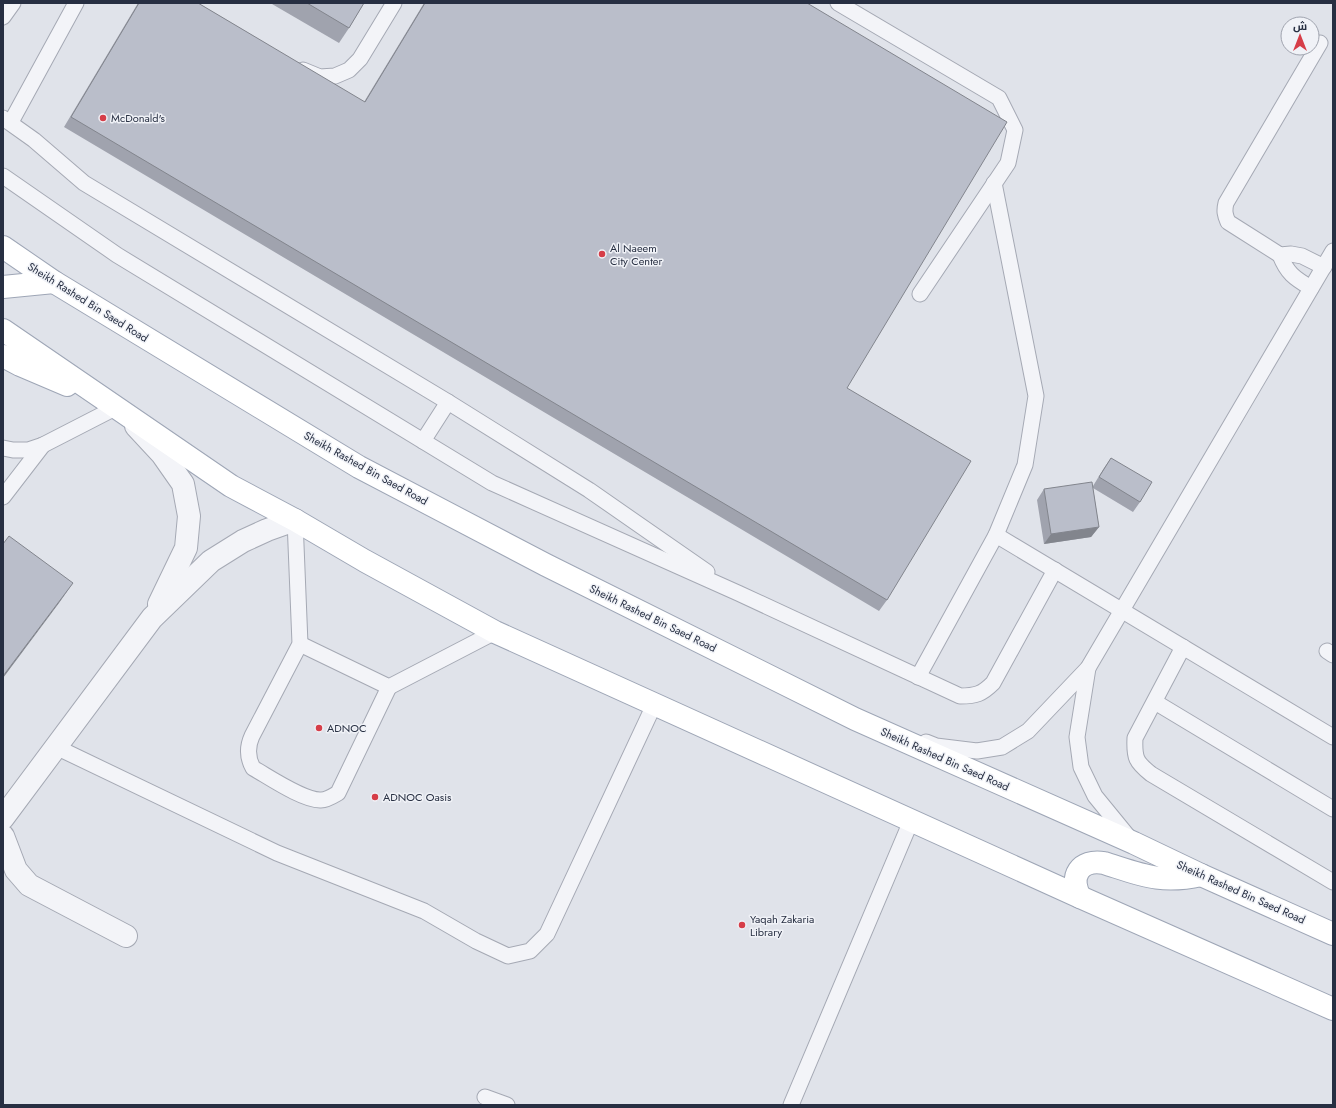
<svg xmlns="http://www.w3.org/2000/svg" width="1336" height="1108" font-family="Jost,Cairo,sans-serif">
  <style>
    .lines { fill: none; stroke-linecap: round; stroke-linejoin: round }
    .service-casing { stroke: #a5a9b4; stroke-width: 17 }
    .minor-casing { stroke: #a5a9b4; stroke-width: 24 }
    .tertiary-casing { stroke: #a5a9b4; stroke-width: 24 }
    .primary-casing { stroke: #9ea6b6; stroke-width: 24 }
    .service { stroke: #f3f4f8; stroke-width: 15 }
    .minor { stroke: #f3f4f8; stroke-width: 22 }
    .tertiary { stroke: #f3f4f8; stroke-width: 22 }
    .primary { stroke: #fff; stroke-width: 22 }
    .wall { fill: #a0a3ae }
    .shaded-wall { fill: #82858d }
    .building { fill: #babeca; stroke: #82858d }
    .poi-dot { fill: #d63d48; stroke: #f0f2f7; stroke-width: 1.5 }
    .labels { text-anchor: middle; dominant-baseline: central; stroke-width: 3; stroke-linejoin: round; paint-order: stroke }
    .poi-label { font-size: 11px; fill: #272f42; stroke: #f0f2f7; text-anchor: start }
    .street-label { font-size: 11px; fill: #272f42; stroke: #f0f2f7 }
  </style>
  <rect width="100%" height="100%" fill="#e0e3ea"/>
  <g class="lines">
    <defs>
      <g id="service">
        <polyline points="838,3 999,98 1015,130 1008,163 920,294"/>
        <polyline points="3,17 13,3"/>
        <path d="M 1320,43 L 1226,203 C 1224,211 1225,215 1228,222 L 1280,255 L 1291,254 L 1302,256 L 1324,267"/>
        <polyline points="303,70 320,77 335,76 349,70 360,59 394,3"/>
        <polyline points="3,118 34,140 84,183 448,402 589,490 707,572"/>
        <polyline points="11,122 76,3"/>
        <path d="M 3,176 L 117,255 L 492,483 L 738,593 L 960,696 C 976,696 982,694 993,683 L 1055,570"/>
        <path d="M 1280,255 C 1287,273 1294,278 1311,288"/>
        <polyline points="423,441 448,402"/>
        <polyline points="3,448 13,450 28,450 43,445 117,407"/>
        <polyline points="3,497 43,445"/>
        <path d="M 295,520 L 300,644 L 252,736 C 247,747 247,757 253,768 C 269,777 304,801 321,800 C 327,800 333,796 338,793 L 389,687"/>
        <polyline points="996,535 1333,737"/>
        <polyline points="300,644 389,687 495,632"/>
        <path d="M 1183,647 L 1135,738 C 1134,758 1136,762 1151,774 L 1333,882"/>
        <polyline points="1327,651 1333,655"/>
        <polyline points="1088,668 1077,737 1081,767 1095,796 1131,840"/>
        <polyline points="918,677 996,535 1025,465 1036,396 994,183"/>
        <polyline points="1155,702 1333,809"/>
        <polyline points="926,742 936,746 977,751 1002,747 1028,731 1088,668 1333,251"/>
        <polyline points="56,747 277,853 424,911 476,941 508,956 530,951 547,934 654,705"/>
        <polyline points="485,1097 507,1105"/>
        <polyline points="791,1105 911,821"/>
      </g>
      <polyline id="minor" points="3,836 16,870 29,885 126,936"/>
      <g id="tertiary">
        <polyline points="136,426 162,454 183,484 189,516 186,548 159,604"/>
        <polyline points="3,818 152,618 211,561 243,541 267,530 295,520"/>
      </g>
      <g id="primary">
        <polyline points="3,247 54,282 359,467 546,565 855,719 1134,843 1201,875 1333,934"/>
        <polyline points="3,287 54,282"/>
        <polyline points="3,330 231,486 295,520 365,561 495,632 1080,897 1333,1009"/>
        <polyline points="3,356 20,365 67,385"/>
        <path d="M 1080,897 C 1069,876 1080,859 1104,863 C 1142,875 1161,884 1201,875"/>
      </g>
    </defs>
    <use href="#service" class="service-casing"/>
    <use href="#minor" class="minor-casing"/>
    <use href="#tertiary" class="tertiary-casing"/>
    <use href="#primary" class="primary-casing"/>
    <use href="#service" class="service"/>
    <use href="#minor" class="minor"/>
    <use href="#tertiary" class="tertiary"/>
    <use href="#primary" class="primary"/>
  </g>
  <g class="wall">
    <polygon points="138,3 198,3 364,102 424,3 807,3 847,388 887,600 879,611 64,127"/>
    <polygon points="272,3 364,3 349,28 339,43 272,4"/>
    <polygon points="1111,458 1140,502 1133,512 1093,488 1099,527 1091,537 1044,544 1037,500 1044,489 1093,486 1104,468"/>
  </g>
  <g class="shaded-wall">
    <polygon points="1099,527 1091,537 1044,544 1051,534"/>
    <polygon points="73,583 59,603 3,678 3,676"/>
  </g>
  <g class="building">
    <polygon points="139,3 198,3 365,102 425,3 807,3 1007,122 847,388 971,461 887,600 71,117"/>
    <polygon points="307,3 364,3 349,28"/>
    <polygon points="1111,458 1152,482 1140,502 1099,477"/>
    <polygon points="1092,482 1099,527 1051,534 1044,489"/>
    <polygon points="9,536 73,583 3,676 3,544"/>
  </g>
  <g class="poi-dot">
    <circle cx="103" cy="118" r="4"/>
    <circle cx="602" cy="254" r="4"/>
    <circle cx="319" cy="728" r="4"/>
    <circle cx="375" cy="797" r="4"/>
    <circle cx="742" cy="925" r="4"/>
  </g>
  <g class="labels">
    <g class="poi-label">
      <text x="111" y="118">McDonald's</text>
      <text x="610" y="248">Al Naeem<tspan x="610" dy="13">City Center</tspan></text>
      <text x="327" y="728">ADNOC</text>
      <text x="383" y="797">ADNOC Oasis</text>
      <text x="750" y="919">Yaqah Zakaria<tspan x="750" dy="13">Library</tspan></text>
    </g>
    <g class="street-label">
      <text transform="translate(88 302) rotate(32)">Sheikh Rashed Bin Saed Road</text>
      <text transform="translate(366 468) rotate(29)">Sheikh Rashed Bin Saed Road</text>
      <text transform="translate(653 618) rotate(26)">Sheikh Rashed Bin Saed Road</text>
      <text transform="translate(945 759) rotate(24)">Sheikh Rashed Bin Saed Road</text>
      <text transform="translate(1241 892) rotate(24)">Sheikh Rashed Bin Saed Road</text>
    </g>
  </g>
  <rect width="1336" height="1108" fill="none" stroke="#272f42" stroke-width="8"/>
  <g transform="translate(1300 36)"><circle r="19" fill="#f0f2f7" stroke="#a0a4af"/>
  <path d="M0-3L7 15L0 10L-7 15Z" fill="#d63d48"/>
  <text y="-6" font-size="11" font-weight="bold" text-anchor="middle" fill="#272f42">ش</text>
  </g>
</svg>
